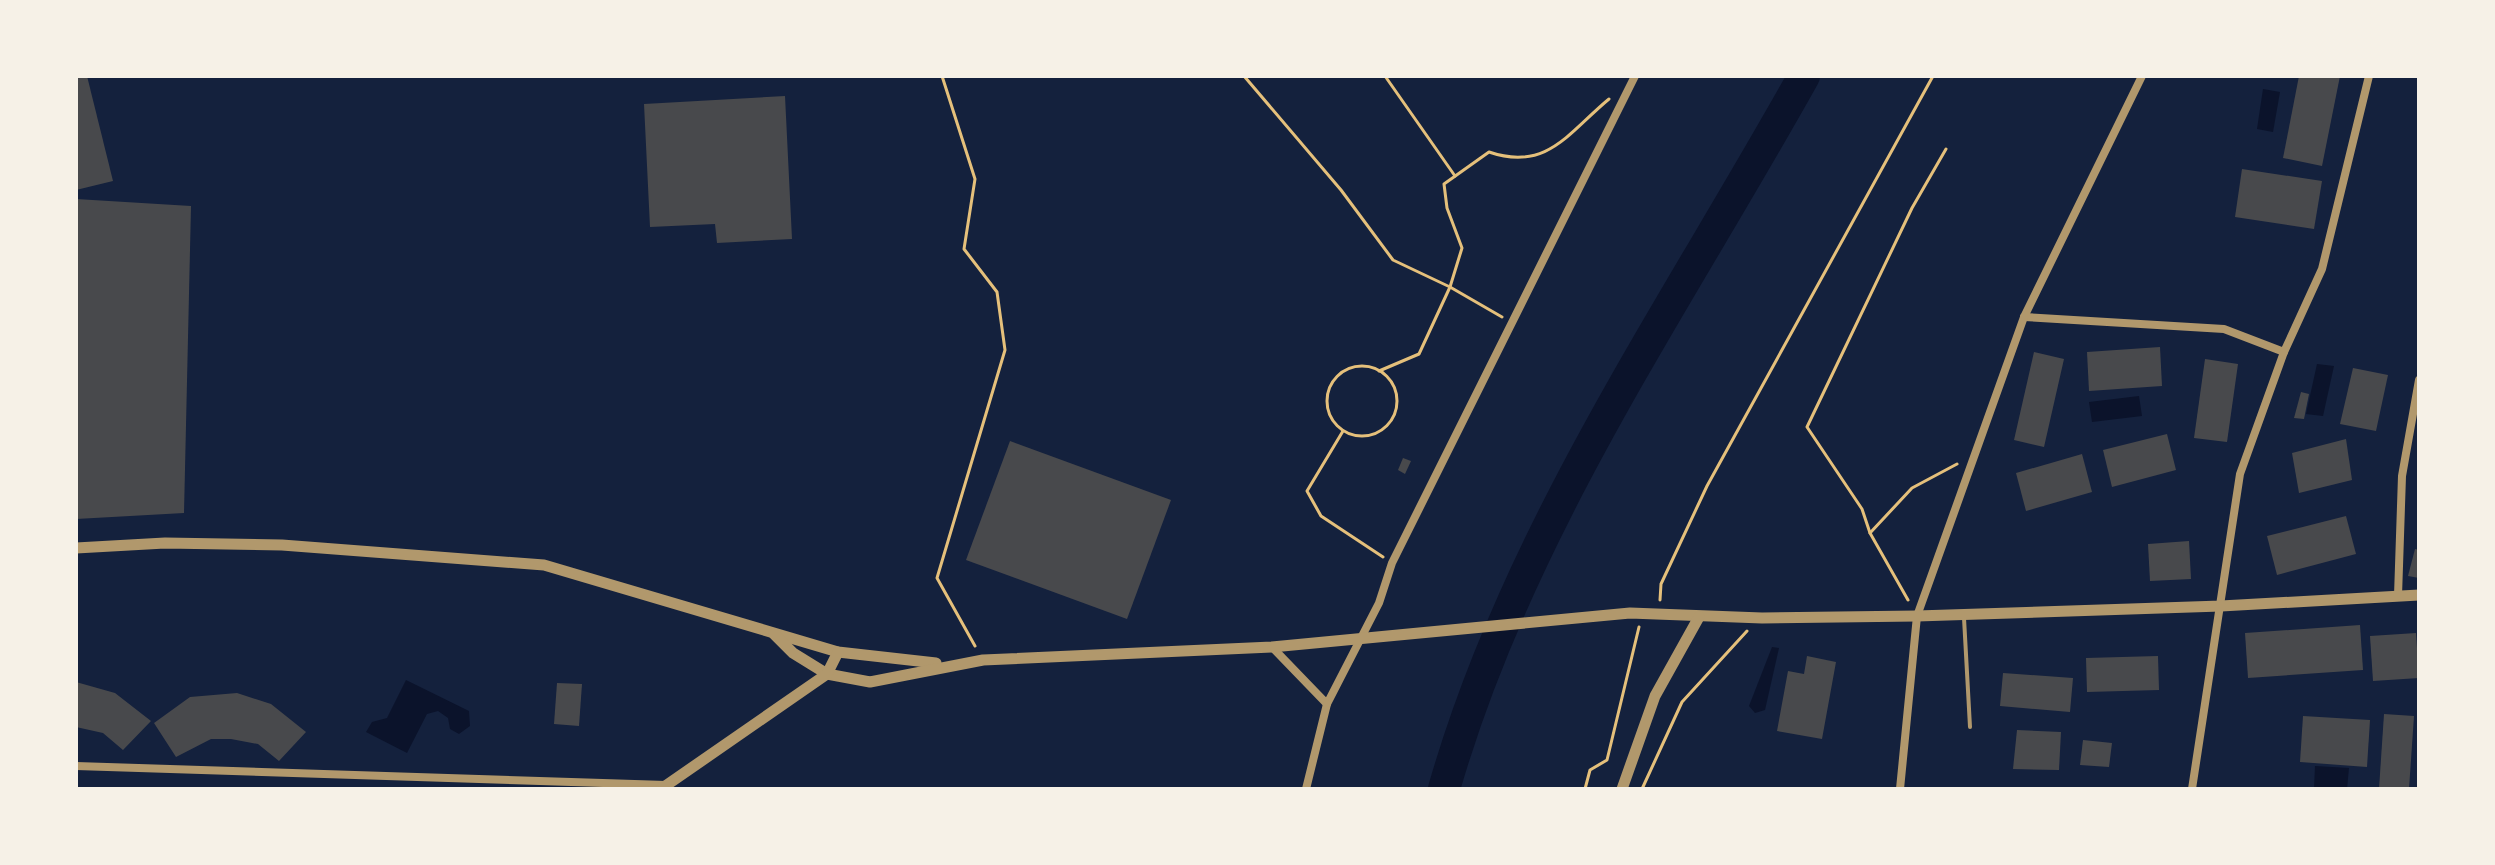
<svg xmlns="http://www.w3.org/2000/svg" width="2495" height="865" font-family="'PT Sans Narrow',sans-serif">
  <style>
    .water { fill: #0b132b }
    .lines { fill: none; stroke-linecap: round; stroke-linejoin: round }
    .river { stroke: #0b132b; stroke-width: 32 }
    .building { fill: #48494c }
    .path { stroke: #e5c07b; stroke-width: 3 }
    .service { stroke: #b1986c; stroke-width: 4 }
    .minor { stroke: #b1986c; stroke-width: 8 }
    .tertiary { stroke: #b1986c; stroke-width: 11 }
  </style>
  <rect width="100%" height="100%" fill="#14213d"/>
  <g class="water">
    <polygon points="2263,89 2280,92 2273,132 2257,129"/>
    <polygon points="2317,364 2334,366 2323,416 2306,414"/>
    <polygon points="2139,396 2142,416 2092,422 2089,402"/>
    <polygon points="1772,647 1779,648 1765,710 1755,713 1749,706"/>
    <polygon points="406,680 469,711 470,726 459,734 450,729 448,718 438,711 427,714 407,753 366,732 372,722 387,718"/>
    <polygon points="2315,766 2349,768 2347,789 2314,789"/>
  </g>
  <g class="lines">
    <path class="river" d="M 1444,789 C 1518,530 1674,309 1804,76"/>
  </g>
  <g class="building">
    <polygon points="76,76 87,76 113,181 76,190"/>
    <polygon points="2299,76 2340,76 2322,166 2283,158"/>
    <polygon points="785,96 792,239 717,243 715,224 650,227 644,104"/>
    <polygon points="2242,169 2322,181 2314,229 2235,217"/>
    <polygon points="76,199 191,206 184,513 76,519"/>
    <polygon points="2160,347 2162,386 2089,391 2087,352"/>
    <polygon points="2034,352 2064,359 2044,447 2014,440"/>
    <polygon points="2205,359 2238,364 2227,442 2194,438"/>
    <polygon points="2353,368 2388,375 2376,431 2340,424"/>
    <polygon points="2301,392 2309,394 2304,419 2294,418"/>
    <polygon points="2167,434 2176,470 2112,487 2103,450"/>
    <polygon points="2346,439 2352,480 2299,493 2292,453"/>
    <polygon points="1010,441 1171,500 1127,619 966,560"/>
    <polygon points="2082,454 2092,492 2026,511 2016,473"/>
    <polygon points="1403,458 1411,461 1405,474 1398,470"/>
    <polygon points="2346,516 2356,554 2277,575 2267,536"/>
    <polygon points="2189,541 2191,579 2150,581 2148,544"/>
    <polygon points="2415,549 2419,550 2419,578 2408,576"/>
    <polygon points="2360,625 2363,670 2248,678 2245,633"/>
    <polygon points="2416,633 2419,678 2373,681 2370,636"/>
    <polygon points="1807,656 1836,662 1822,739 1777,731 1788,671 1804,674"/>
    <polygon points="2158,656 2159,690 2087,692 2086,658"/>
    <polygon points="2003,673 2073,678 2070,712 2000,706"/>
    <polygon points="76,682 115,693 151,721 123,750 103,733 76,727"/>
    <polygon points="557,683 582,684 579,726 554,724"/>
    <polygon points="237,693 271,704 306,732 279,761 258,744 231,739 211,739 176,757 154,723 190,697"/>
    <polygon points="2384,714 2414,716 2409,789 2379,789"/>
    <polygon points="2303,716 2370,720 2367,767 2300,762"/>
    <polygon points="2017,730 2061,732 2059,770 2013,769"/>
    <polygon points="2083,740 2112,743 2109,767 2080,765"/>
  </g>
  <g class="lines">
    <g class="path">
      <polyline points="942,76 975,179 964,249 997,292 1005,350 937,578 975,646"/>
      <polyline points="1244,76 1341,190 1393,260 1450,287 1502,317"/>
      <polyline points="1385,76 1455,176"/>
      <circle cx="1362" cy="401" r="35"/>
      <path d="M 1379,371 L 1419,354 L 1450,287 L 1462,248 L 1447,208 L 1444,184 L 1489,152 C 1547,172 1569,132 1609,99"/>
      <polyline points="1343,431 1307,491 1321,516 1383,557"/>
      <polyline points="1870,533 1912,488 1957,464"/>
      <polyline points="1660,600 1661,584 1707,486 1933,76"/>
      <polyline points="1908,600 1870,533 1862,509 1807,427 1912,208 1946,149"/>
      <polyline points="1585,789 1590,770 1607,760 1639,627"/>
      <polyline points="1642,789 1682,702 1747,631"/>
    </g>
    <polyline class="service" points="1964,618 1970,727"/>
    <g class="minor">
      <polyline points="2024,317 2224,329 2284,352"/>
      <polyline points="2398,596 2402,476 2419,380"/>
      <polyline points="1272,647 1327,704 1379,603 1392,563 1635,76"/>
      <polyline points="76,766 666,785"/>
      <polyline points="1306,789 1327,704"/>
      <polyline points="1900,789 1917,616 2024,317 2142,76"/>
      <polyline points="2192,789 2240,474 2284,352 2322,269 2369,76"/>
    </g>
    <g class="tertiary">
      <polyline points="76,548 165,543 282,545 544,565 838,652 936,663"/>
      <polyline points="774,634 793,653 827,674 870,682 983,660 1272,647 1630,613 1762,618 1917,616 2221,606 2419,595"/>
      <polyline points="661,789 827,674 838,652"/>
      <polyline points="1622,789 1655,696 1699,617"/>
    </g>
  </g>
  <rect width="2495" height="865" fill="none" stroke="#f6f1e7" stroke-width="156"/>
</svg>
